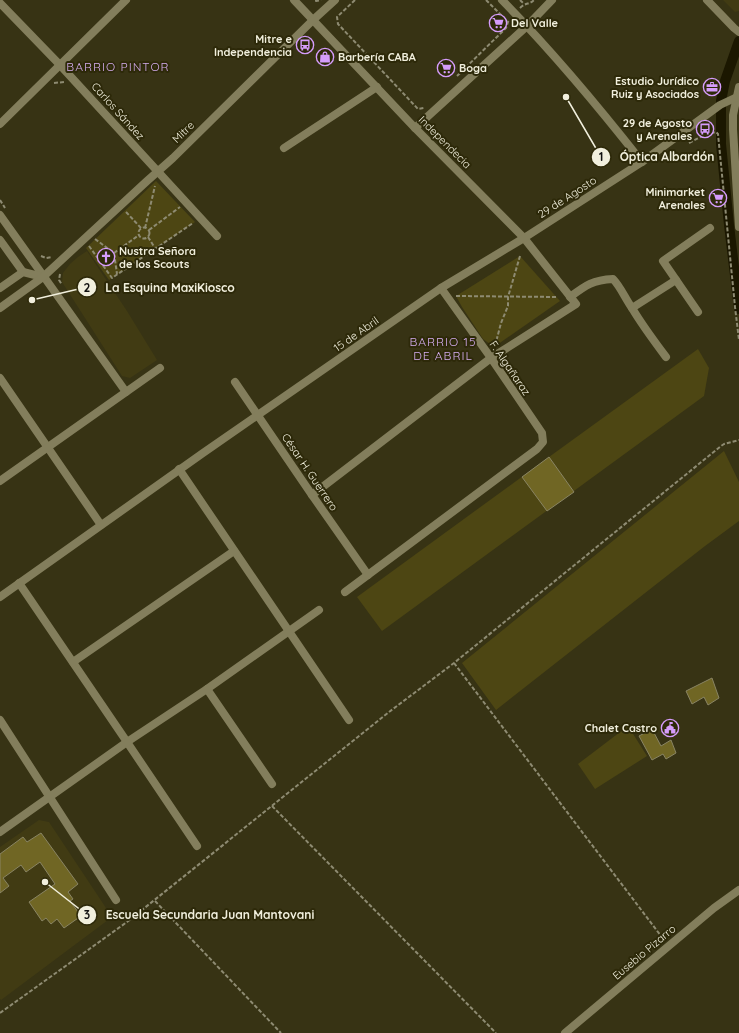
<svg xmlns="http://www.w3.org/2000/svg" width="739" height="1033" font-family="Quicksand,sans-serif">
  <style>
    .built { fill: #413b13 }
    .green { fill: #4d4613 }
    .lines { fill: none; stroke-linecap: round; stroke-linejoin: round }
    .canal { stroke: #1b1700; stroke-width: 10 }
    .building { fill: #706624; stroke: #898463 }
    .path { stroke: #8e8b72; stroke-width: 2; stroke-dasharray: 4 2; stroke-linecap: butt }
    .minor { stroke: #837e5c; stroke-width: 8 }
    .labels { text-anchor: middle; dominant-baseline: central; stroke-width: 4; stroke-linejoin: round; paint-order: stroke }
    .poi-label { font-size: 11px; font-weight: bold; fill: #f1efdd; stroke: #2d2909; text-anchor: end }
    .street-label { font-size: 11px; fill: #f1efdd; stroke: #2d2909 }
    .neighbourhood-label { font-size: 12px; letter-spacing: 1px; fill: #d3acee; stroke: #2d2909 }
    .leader { fill: none; stroke: #f1efdd; stroke-width: 1.5 }
    .callout-dot { fill: #f1efdd; stroke: #2d2909; stroke-width: 1.5 }
    .mark-label { font-size: 12px; text-anchor: middle; font-weight: bold; fill: #111 }
    .callout-label { font-size: 12px; text-anchor: middle; font-weight: bold; fill: #f1efdd; stroke: #2d2909; stroke-width: 4; stroke-linejoin: round; paint-order: stroke }
  </style>
  <rect width="100%" height="100%" fill="#373314"/>
  <g class="built">
    <polygon points="723,0 739,0 739,11 735,12"/>
    <polygon points="87,251 127,311 157,360 130,378 122,376 62,282 63,273 70,264 78,257"/>
    <polygon points="39,820 49,822 112,917 1,1000 0,999 0,847"/>
  </g>
  <g class="green">
    <polygon points="156,181 195,222 109,280 86,248"/>
    <polygon points="520,256 560,301 494,347 483,339 462,307 456,296"/>
    <polygon points="698,349 709,368 704,396 382,631 357,597 549,457"/>
    <polygon points="724,451 739,482 739,521 705,546 496,710 462,663"/>
    <polygon points="628,726 647,756 595,789 578,764"/>
  </g>
  <g class="lines">
    <polyline class="canal" points="739,41 725,81 721,101 721,144 729,225 739,309"/>
  </g>
  <g class="building">
    <polygon points="549,457 574,492 547,511 522,477"/>
    <polygon points="712,678 719,698 708,705 704,697 692,704 686,691"/>
    <polygon points="652,729 661,746 671,740 676,753 666,759 663,754 652,760 639,736"/>
    <polygon points="41,833 78,884 68,892 73,899 70,901 81,916 64,928 57,919 51,924 46,918 42,921 29,902 55,884 40,862 26,872 21,865 3,878 9,886 0,893 0,854 23,837 27,842"/>
  </g>
  <g class="lines">
    <g class="path">
      <polyline points="316,0 316,1 321,0"/>
      <polyline points="355,0 337,17 338,24 418,109 424,108"/>
      <polyline points="486,0 508,22"/>
      <polyline points="520,0 524,4"/>
      <path d="M 520,8 C 526,2 529,5 534,0"/>
      <polyline points="457,76 506,28 508,22 509,20"/>
      <polyline points="54,83 64,82"/>
      <path d="M 689,143 C 698,138 706,134 716,132 L 718,134 L 735,307 L 739,340"/>
      <polyline points="0,200 5,208"/>
      <polyline points="126,212 141,228"/>
      <circle cx="144" cy="233" r="5.5"/>
      <polyline points="145,228 155,186"/>
      <polyline points="149,230 180,207"/>
      <polyline points="148,237 155,248"/>
      <polyline points="95,239 114,253 117,274"/>
      <polyline points="89,246 112,278 193,223"/>
      <polyline points="114,253 139,235"/>
      <polyline points="41,256 46,258 52,257"/>
      <polyline points="60,274 59,280 62,285"/>
      <polyline points="456,296 557,297"/>
      <polyline points="495,346 501,323 508,306 508,297 520,256"/>
      <polyline points="454,663 661,936"/>
      <polyline points="272,806 496,1033"/>
      <polyline points="155,901 281,1033"/>
      <polyline points="0,1013 127,922 389,712 454,663 721,446 724,444 739,440"/>
    </g>
    <g class="minor">
      <polyline points="294,0 415,128 524,238 576,304 491,358 312,495"/>
      <path d="M 502,0 C 552,51 598,106 642,162"/>
      <polyline points="707,0 734,28 739,32"/>
      <polyline points="0,3 60,65 217,236"/>
      <polyline points="739,87 733,115 733,129 739,227"/>
      <polyline points="0,124 126,0"/>
      <polyline points="415,128 527,26 552,0"/>
      <polyline points="284,148 377,87"/>
      <polyline points="0,215 126,392"/>
      <polyline points="0,240 23,272"/>
      <polyline points="0,288 23,272 43,277"/>
      <path d="M 570,297 C 586,285 593,280 613,279 C 620,286 625,298 632,308 C 642,325 654,341 666,357"/>
      <polyline points="0,308 43,277 147,181 173,158 313,20 335,0"/>
      <polyline points="632,308 676,280"/>
      <polyline points="698,312 663,261 710,228"/>
      <polyline points="0,378 101,525"/>
      <polyline points="235,382 312,495 368,575"/>
      <polyline points="179,469 349,720"/>
      <polyline points="0,481 160,368"/>
      <polyline points="19,583 127,742 197,846"/>
      <polyline points="345,592 537,449 543,442 542,433 491,358 441,288"/>
      <polyline points="0,597 203,453 441,288 524,238 642,162 720,105 737,97"/>
      <polyline points="73,662 234,551"/>
      <polyline points="207,689 272,784"/>
      <polyline points="0,720 116,900"/>
      <polyline points="0,832 127,742 207,689 319,610"/>
      <polyline points="565,1033 714,908 739,890"/>
    </g>
  </g>
  <defs>
    <symbol id="supermarket-ring" viewBox="-11 -11 22 22"><circle r="9.5" fill="#2d2909" stroke="#d59cfb" stroke-width="1.5"/><path d="M-6-5.5h2.5l.6 2H6L4.5 2H-2.5L-4.4-4H-6ZM-1.5 3.2a1.3 1.3 0 1 0 .1 0ZM3 3.2a1.3 1.3 0 1 0 .1 0Z" fill="#d59cfb"/></symbol>
    <symbol id="bus-ring" viewBox="-11 -11 22 22"><circle r="9.5" fill="#2d2909" stroke="#d59cfb" stroke-width="1.5"/><path d="M-5-6H5V4H4V6H2V4H-2V6H-4V4H-5ZM-3.5-4V0h7V-4ZM-3.5 1.2v1.5H-2V1.2ZM2 1.2v1.5H3.5V1.2Z" fill="#d59cfb"/></symbol>
    <symbol id="shop-ring" viewBox="-11 -11 22 22"><circle r="9.5" fill="#2d2909" stroke="#d59cfb" stroke-width="1.5"/><path d="M-5-2.5h2.3a2.7 3.5 0 0 1 5.4 0H5L5.5 6h-11ZM-1.5-2.5h3a1.5 2.3 0 0 0-3 0Z" fill="#d59cfb"/></symbol>
    <symbol id="office-ring" viewBox="-11 -11 22 22"><circle r="9.5" fill="#2d2909" stroke="#d59cfb" stroke-width="1.5"/><path d="M-6-3h4V-5.5h4V-3h4V5H-6ZM-1-4.5V-3h2v-1.5ZM-6 0V1H6V0Z" fill="#d59cfb"/></symbol>
    <symbol id="church-ring" viewBox="-11 -11 22 22"><circle r="9.5" fill="#2d2909" stroke="#d59cfb" stroke-width="1.5"/><path d="M-1.2-6h2.4v3.5h3.3v2.4h-3.3V6h-2.4V-.1h-3.3v-2.4h3.3Z" fill="#d59cfb"/></symbol>
    <symbol id="civic-ring" viewBox="-11 -11 22 22"><circle r="9.5" fill="#2d2909" stroke="#d59cfb" stroke-width="1.5"/><path d="M-.6-6.5H3V-4.5H.6V-3L4-1V1h2V6H-6V1h2V-1L-.6-3ZM-1.2 2.5V6h2.4V2.5Z" fill="#d59cfb"/></symbol>
  </defs>
  <g fill-rule="evenodd">
    <use href="#supermarket-ring" x="488" y="13" width="20" height="20"/>
    <use href="#bus-ring" x="295" y="35" width="20" height="20"/>
    <use href="#shop-ring" x="315" y="47" width="20" height="20"/>
    <use href="#supermarket-ring" x="436" y="58" width="20" height="20"/>
    <use href="#office-ring" x="702" y="77" width="20" height="20"/>
    <use href="#bus-ring" x="695" y="119" width="20" height="20"/>
    <use href="#supermarket-ring" x="708" y="188" width="20" height="20"/>
    <use href="#church-ring" x="96" y="247" width="20" height="20"/>
    <use href="#civic-ring" x="660" y="718" width="20" height="20"/>
  </g>
  <g class="labels">
    <g class="poi-label">
      <text x="511" y="23" text-anchor="start">Del Valle</text>
      <text x="292" y="39">Mitre e<tspan x="292" dy="13">Independencia</tspan></text>
      <text x="338" y="57" text-anchor="start">Barbería CABA</text>
      <text x="459" y="68" text-anchor="start">Boga</text>
      <text x="699" y="81">Estudio Jurídico<tspan x="699" dy="13">Ruiz y Asociados</tspan></text>
      <text x="692" y="123">29 de Agosto<tspan x="692" dy="13">y Arenales</tspan></text>
      <text x="705" y="192">Minimarket<tspan x="705" dy="13">Arenales</tspan></text>
      <text x="119" y="251" text-anchor="start">Nustra Señora<tspan x="119" dy="13">de los Scouts</tspan></text>
      <text x="657" y="728">Chalet Castro</text>
    </g>
    <g class="street-label">
      <text transform="translate(118 111) rotate(48)">Carlos Sández</text>
      <text transform="translate(183 132) rotate(-44)">Mitre</text>
      <text transform="translate(445 142) rotate(45)">Independecia</text>
      <text transform="translate(567 197) rotate(-33)">29 de Agosto</text>
      <text transform="translate(356 334) rotate(-35)">15 de Abril</text>
      <text transform="translate(510 368) rotate(56)">F. Algañaraz</text>
      <text transform="translate(310 472) rotate(56)">César H. Guerrero</text>
      <text transform="translate(644 952) rotate(-40)">Eusebio Pizarro</text>
    </g>
    <g class="neighbourhood-label">
      <text x="118" y="66">BARRIO PINTOR</text>
      <text x="443" y="341">BARRIO 15<tspan x="443" dy="14">DE ABRIL</tspan></text>
    </g>
  </g>
  <path class="leader" d="M566 97L601 157M32 300L87 287M45 882L87 915"/>
  <g class="callout-dot">
    <circle cx="566" cy="97" r="4"/>
    <circle cx="32" cy="300" r="4"/>
    <circle cx="45" cy="882" r="4"/>
    <circle cx="601" cy="157" r="10"/>
    <circle cx="87" cy="287" r="10"/>
    <circle cx="87" cy="915" r="10"/>
  </g>
  <g class="mark-label">
    <text x="601" y="161">1</text>
    <text x="87" y="292">2</text>
    <text x="87" y="919">3</text>
  </g>
  <g class="callout-label">
    <text x="667" y="161">Óptica Albardón</text>
    <text x="170" y="292">La Esquina MaxiKiosco</text>
    <text x="210" y="919">Escuela Secundaria Juan Mantovani</text>
  </g>
</svg>
